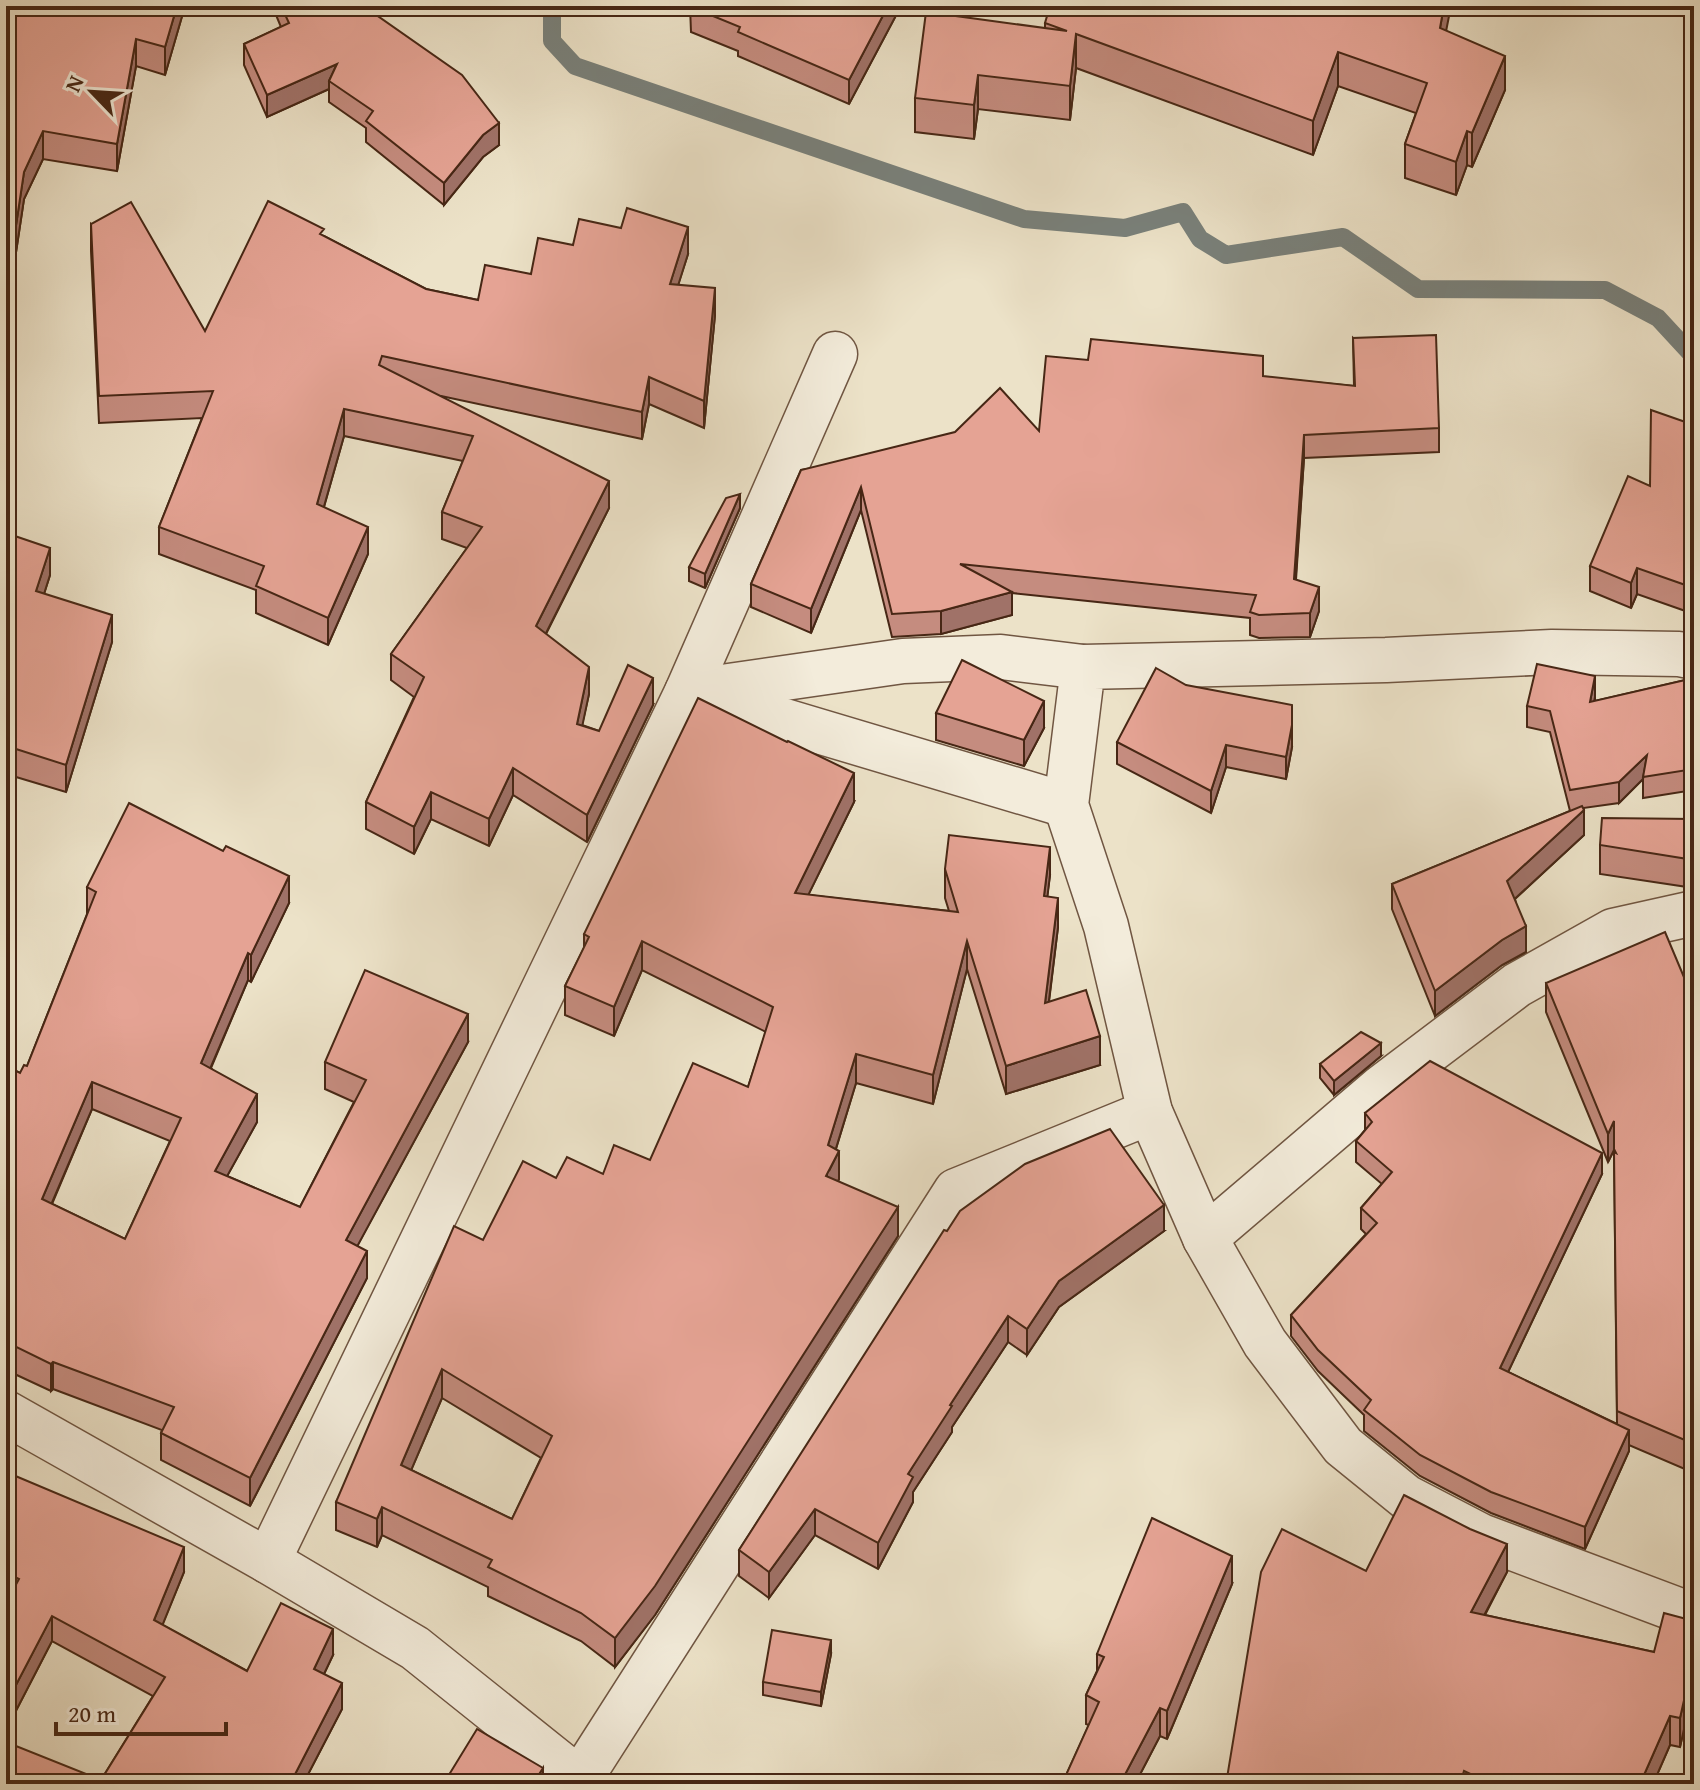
<svg xmlns="http://www.w3.org/2000/svg" width="1700" height="1790" font-family="'Gentium Book Plus',serif">
  <style>
    .lines { fill: none; stroke-linecap: round; stroke-linejoin: round }
    .stream { stroke: #79807a; stroke-width: 18 }
    .minor-casing { stroke: #705642; stroke-width: 47 }
    .minor { stroke: #f3ecdb; stroke-width: 44 }
    .wall { fill: #c58c7f; stroke: #472715; stroke-width: 2; fill-rule: evenodd }
    .shaded-wall { fill: #a07268; stroke: #472715; stroke-width: 2 }
    .building { fill: #e5a394; stroke: #472715; stroke-width: 2; fill-rule: evenodd }
  </style>
  <rect width="100%" height="100%" fill="#ece2c8"/>
  <filter id="stains"><feTurbulence type="fractalNoise" baseFrequency=".0025" numOctaves="4"/><feColorMatrix values="0 0 0 0 .2 0 0 0 0 .09 0 0 0 0 .02 0 0 0 .5 -.17"/></filter>
  <radialGradient id="worn" r=".72"><stop offset=".6" stop-color="#630" stop-opacity="0"/><stop offset="1" stop-color="#630" stop-opacity=".3"/></radialGradient>
  <g class="lines">
    <polyline class="stream" points="552,6 552,41 575,66 1024,219 1125,228 1183,212 1200,239 1226,255 1343,237 1418,289 1605,290 1658,318 1694,357"/>
    <defs>
      <g id="minor">
        <polyline points="1694,657 1679,654 1552,652 1386,660 1083,667 1066,805 1106,926 1150,1112 1205,1238 1265,1343 1343,1446 1406,1497 1481,1536 1694,1616"/>
        <polyline points="687,692 903,661 1001,657 1083,667"/>
        <polyline points="701,696 1066,805"/>
        <polyline points="1205,1238 1382,1087 1517,985 1613,931 1694,913"/>
        <polyline points="6,1413 268,1561 415,1648 585,1784"/>
        <polyline points="268,1561 687,692 835,354"/>
        <polyline points="580,1779 956,1191 1150,1112"/>
      </g>
    </defs>
    <use href="#minor" class="minor-casing"/>
    <use href="#minor" class="minor"/>
  </g>
  <g class="wall">
    <polygon points="6,6 185,6 165,75 136,66 117,171 43,159 24,199 6,319"/>
    <polygon points="276,6 372,6 375,14 499,145 483,157 444,205 366,142 366,128 329,102 329,89 267,117 244,65 244,44 281,27 276,15"/>
    <polygon points="690,6 901,6 849,104 738,56 738,51 691,32"/>
    <polygon points="1045,23 1446,31 1505,90 1472,167 1467,165 1456,195 1405,178 1405,144 1416,113 1338,86 1313,155 1076,68 1070,120 978,109 974,139 915,132 915,98 1045,28"/>
    <polygon points="91,224 205,331 324,236 426,289 478,300 531,274 573,245 688,254 678,285 715,315 704,428 649,404 642,439 441,396 609,508 546,634 589,694 582,725 599,731 653,705 587,842 513,795 489,846 431,819 414,854 366,829 366,802 414,697 391,680 391,654 467,548 442,539 442,512 463,461 344,436 324,507 368,554 328,645 256,613 256,590 159,554 159,527 202,418 99,423 91,251"/>
    <polygon points="1353,338 1439,428 1439,452 1304,458 1296,580 1319,611 1310,637 1259,638 1250,635 1250,618 1012,593 1012,615 941,634 892,637 861,510 811,633 751,607 751,584 801,470 1039,431 1263,377 1354,386"/>
    <polygon points="1694,425 1694,614 1637,594 1631,608 1590,591 1590,566"/>
    <polygon points="740,508 705,588 689,581 689,567"/>
    <polygon points="6,533 50,575 44,594 112,642 66,792 16,777 6,796"/>
    <polygon points="1694,678 1694,790 1643,798 1643,779 1619,803 1583,808 1584,835 1515,899 1526,952 1502,965 1435,1016 1392,909 1392,884 1570,811 1550,732 1527,727 1527,706 1595,697 1595,701"/>
    <polygon points="936,713 1044,728 1024,766 936,740"/>
    <polygon points="1117,742 1292,747 1286,779 1226,767 1211,813 1117,764"/>
    <path d="M 854,802 L 808,895 L 949,911 L 945,898 L 945,869 L 1050,875 L 1047,897 L 1058,927 L 1049,1002 L 1100,1065 L 1006,1094 L 967,969 L 933,1104 L 856,1083 L 836,1149 L 839,1179 L 838,1181 L 898,1236 L 655,1615 L 615,1667 L 581,1641 L 488,1596 L 488,1587 L 382,1535 L 377,1547 L 336,1530 L 336,1502 L 483,1240 L 556,1178 L 603,1174 L 650,1160 L 748,1087 L 766,1032 L 642,970 L 614,1036 L 565,1015 L 565,986 L 584,948 L 584,934 ZM 442,1398 L 541,1458 L 512,1519 L 411,1470 Z"/>
    <polygon points="1694,819 1694,888 1600,874 1600,845"/>
    <path d="M 87,887 L 289,903 L 251,982 L 248,980 L 211,1068 L 257,1122 L 227,1176 L 300,1207 L 354,1102 L 325,1089 L 325,1062 L 468,1042 L 357,1246 L 367,1278 L 250,1506 L 161,1460 L 161,1433 L 162,1430 L 53,1389 L 51,1391 L 6,1370 L 6,1066 L 20,1073 L 27,1066 L 87,914 ZM 92,1109 L 170,1141 L 125,1239 L 52,1204 Z"/>
    <polygon points="1546,983 1694,1001 1694,1473 1629,1445 1629,1451 1585,1549 1491,1513 1420,1476 1364,1431 1364,1415 1318,1371 1291,1336 1291,1315 1366,1234 1361,1229 1361,1208 1382,1184 1356,1162 1356,1141 1365,1130 1365,1113 1602,1174 1508,1372 1617,1424 1614,1150 1608,1162 1546,1012"/>
    <polygon points="1381,1056 1334,1095 1320,1078 1320,1064"/>
    <polygon points="947,1231 1164,1231 1059,1307 1027,1355 1008,1342 952,1427 952,1432 913,1492 913,1502 878,1569 815,1535 769,1598 739,1576 739,1550"/>
    <polygon points="6,1472 184,1572 162,1625 247,1671 333,1655 324,1674 342,1709 303,1784 6,1784 101,1780 153,1696 52,1641 6,1730 6,1603 8,1599 6,1599"/>
    <polygon points="1366,1571 1507,1572 1485,1615 1654,1652 1694,1621 1694,1718 1687,1716 1680,1747 1670,1745 1653,1784 1226,1784"/>
    <polygon points="1232,1584 1167,1739 1160,1736 1135,1784 1062,1784 1089,1725 1086,1724 1086,1695 1097,1671 1097,1654"/>
    <polygon points="831,1654 821,1706 763,1695 763,1682"/>
    <polygon points="447,1778 543,1784 447,1784"/>
  </g>
  <g class="shaded-wall">
    <polygon points="177,6 185,6 165,75 165,47"/>
    <polygon points="888,6 901,6 849,104 849,80"/>
    <polygon points="1444,6 1451,6 1440,62 1440,28"/>
    <polygon points="1076,34 1076,68 1070,120 1070,86"/>
    <polygon points="136,39 136,66 117,171 117,144"/>
    <polygon points="1338,52 1338,86 1313,155 1313,121"/>
    <polygon points="1505,56 1505,90 1472,167 1472,133"/>
    <polygon points="337,64 329,81 329,89 267,117 267,95"/>
    <polygon points="978,75 978,109 974,139 974,105"/>
    <polygon points="499,123 499,145 483,157 444,205 444,183 483,135"/>
    <polygon points="43,131 43,159 24,199 6,319 6,292 24,172"/>
    <polygon points="1467,131 1467,165 1456,195 1456,162"/>
    <polygon points="688,227 688,254 670,311 670,284"/>
    <polygon points="715,288 715,315 704,428 704,401"/>
    <polygon points="649,377 649,404 642,439 642,412"/>
    <polygon points="344,409 344,436 317,531 317,504"/>
    <polygon points="1304,435 1304,458 1294,602 1294,579"/>
    <polygon points="609,481 609,508 536,653 536,626"/>
    <polygon points="861,487 861,510 811,633 811,609"/>
    <polygon points="740,494 740,508 705,588 705,574"/>
    <polygon points="368,527 368,554 328,645 328,618"/>
    <polygon points="50,548 50,575 36,619 36,591"/>
    <polygon points="1637,568 1637,594 1631,608 1631,583"/>
    <polygon points="1319,587 1319,611 1310,637 1310,613"/>
    <polygon points="1012,592 1012,615 941,634 941,611"/>
    <polygon points="112,615 112,642 66,792 66,765"/>
    <polygon points="589,667 589,694 577,751 577,724"/>
    <polygon points="1595,676 1595,697 1590,723 1590,702"/>
    <polygon points="653,678 653,705 587,842 587,815"/>
    <polygon points="1044,701 1044,728 1024,766 1024,740"/>
    <polygon points="1292,725 1292,747 1286,779 1286,757"/>
    <polygon points="1226,745 1226,767 1211,813 1211,791"/>
    <polygon points="16,749 16,777 6,796 6,768"/>
    <polygon points="1647,755 1643,779 1619,803 1619,782"/>
    <polygon points="513,768 513,795 489,846 489,819"/>
    <polygon points="854,773 854,802 795,922 795,893"/>
    <polygon points="431,792 431,819 414,854 414,827"/>
    <polygon points="1584,810 1584,835 1507,906 1507,881"/>
    <polygon points="1050,847 1050,875 1044,925 1044,896"/>
    <polygon points="289,876 289,903 251,982 251,955"/>
    <polygon points="1058,898 1058,927 1045,1032 1045,1003"/>
    <polygon points="1526,926 1526,952 1502,965 1435,1016 1435,991 1502,940"/>
    <polygon points="642,941 642,970 614,1036 614,1007"/>
    <polygon points="967,941 967,969 933,1104 933,1075"/>
    <polygon points="248,953 248,980 201,1090 201,1063"/>
    <polygon points="468,1014 468,1042 346,1267 346,1240"/>
    <polygon points="1100,1036 1100,1065 1006,1094 1006,1066"/>
    <polygon points="1381,1043 1381,1056 1334,1095 1334,1081"/>
    <polygon points="856,1054 856,1083 829,1171 839,1151 839,1179 826,1205 828,1145"/>
    <polygon points="92,1082 92,1109 42,1226 42,1199"/>
    <polygon points="257,1094 257,1122 215,1198 215,1171"/>
    <polygon points="1614,1121 1614,1150 1608,1162 1608,1134"/>
    <polygon points="1602,1153 1602,1174 1500,1389 1500,1368"/>
    <polygon points="1164,1205 1164,1231 1059,1307 1027,1355 1027,1329 1059,1281"/>
    <polygon points="898,1207 898,1236 655,1615 615,1667 615,1638"/>
    <polygon points="367,1251 367,1278 250,1506 250,1478"/>
    <polygon points="1008,1316 1008,1342 952,1427 952,1432 913,1492 913,1502 878,1569 878,1543 908,1474 950,1405"/>
    <polygon points="53,1362 53,1389 51,1391 51,1364"/>
    <polygon points="442,1369 442,1398 401,1494 401,1465"/>
    <polygon points="1629,1430 1629,1451 1585,1549 1585,1527"/>
    <polygon points="382,1507 382,1535 377,1547 377,1519"/>
    <polygon points="815,1509 815,1535 769,1598 769,1572"/>
    <polygon points="1507,1544 1507,1572 1471,1640 1471,1612"/>
    <polygon points="184,1547 184,1572 154,1646 154,1620"/>
    <polygon points="1232,1556 1232,1584 1167,1739 1167,1711"/>
    <polygon points="52,1616 52,1641 6,1730 6,1704"/>
    <polygon points="333,1629 333,1655 314,1695 314,1669"/>
    <polygon points="831,1640 831,1654 821,1706 821,1692"/>
    <polygon points="342,1683 342,1709 303,1784 290,1784"/>
    <polygon points="1687,1687 1687,1716 1680,1747 1680,1718"/>
    <polygon points="1160,1708 1160,1736 1135,1784 1120,1784"/>
    <polygon points="1670,1716 1670,1745 1653,1784 1640,1784"/>
    <polygon points="543,1768 543,1784 533,1784"/>
  </g>
  <g class="building">
    <polygon points="6,6 177,6 165,47 136,39 117,144 43,131 24,172 6,292"/>
    <polygon points="281,6 372,6 375,14 462,75 499,123 483,135 444,183 366,121 373,111 329,81 337,64 267,95 244,44 289,23"/>
    <polygon points="691,6 888,6 849,80 738,32 740,27 691,7"/>
    <polygon points="1050,6 1444,6 1440,28 1505,56 1472,133 1467,131 1456,162 1405,144 1427,83 1338,52 1313,121 1076,34 1070,86 978,75 974,105 915,98 926,12 1067,31 1045,23"/>
    <polygon points="268,201 324,229 320,234 426,289 478,300 485,265 531,274 538,238 573,245 579,219 621,228 627,208 688,227 670,284 715,288 704,401 649,377 642,412 382,356 379,365 609,481 536,626 589,667 577,724 599,731 628,665 653,678 587,815 513,768 489,819 431,792 414,827 366,802 424,677 391,654 482,527 442,512 473,436 344,409 317,504 368,527 328,618 256,586 264,566 159,527 213,391 99,396 91,224 131,202 205,331"/>
    <polygon points="1436,335 1439,428 1304,435 1294,579 1319,587 1310,613 1259,615 1250,612 1256,595 960,564 1012,592 941,611 892,614 861,487 811,609 751,584 801,470 955,432 1000,388 1039,431 1046,356 1088,360 1091,339 1263,356 1263,376 1355,386 1353,338"/>
    <polygon points="1651,410 1694,425 1694,588 1637,568 1631,583 1590,566 1628,476 1650,486"/>
    <polygon points="740,494 705,574 689,567 726,498"/>
    <polygon points="6,533 50,548 36,591 112,615 66,765 16,749 6,768"/>
    <polygon points="962,660 1044,701 1024,740 936,713"/>
    <polygon points="1537,664 1595,676 1590,702 1694,678 1694,769 1643,777 1647,755 1619,782 1570,790 1550,711 1527,706"/>
    <polygon points="1156,668 1186,685 1292,705 1292,725 1286,757 1226,745 1211,791 1117,742"/>
    <path d="M 698,698 L 787,742 L 788,741 L 854,773 L 795,893 L 958,912 L 945,869 L 949,835 L 1050,847 L 1044,896 L 1058,898 L 1045,1003 L 1086,990 L 1100,1036 L 1006,1066 L 967,941 L 933,1075 L 856,1054 L 828,1145 L 839,1151 L 826,1176 L 898,1207 L 655,1586 L 615,1638 L 581,1613 L 488,1567 L 492,1560 L 382,1507 L 377,1519 L 336,1502 L 454,1226 L 483,1240 L 523,1161 L 556,1178 L 567,1157 L 603,1174 L 614,1145 L 650,1160 L 693,1063 L 748,1087 L 773,1007 L 642,941 L 614,1007 L 565,986 L 589,937 L 584,934 ZM 442,1369 L 552,1436 L 512,1519 L 401,1465 Z"/>
    <path d="M 129,803 L 223,851 L 226,846 L 289,876 L 251,955 L 248,953 L 201,1063 L 257,1094 L 215,1171 L 300,1207 L 366,1080 L 325,1062 L 365,970 L 468,1014 L 346,1240 L 367,1251 L 250,1478 L 161,1433 L 174,1407 L 53,1362 L 51,1364 L 6,1342 L 6,1066 L 20,1073 L 24,1065 L 27,1066 L 96,892 L 87,887 ZM 92,1082 L 181,1118 L 125,1239 L 42,1199 Z"/>
    <polygon points="1582,806 1584,810 1507,881 1526,926 1502,940 1435,991 1392,884"/>
    <polygon points="1602,818 1694,819 1694,860 1600,845"/>
    <polygon points="1665,932 1694,1001 1694,1444 1617,1411 1614,1152 1616,1153 1614,1149 1614,1121 1608,1134 1546,983"/>
    <polygon points="1361,1032 1381,1043 1334,1081 1320,1064"/>
    <polygon points="1430,1061 1602,1153 1500,1368 1629,1430 1585,1527 1491,1492 1420,1455 1364,1410 1371,1400 1318,1350 1291,1315 1377,1223 1361,1208 1392,1172 1356,1141 1372,1122 1365,1113"/>
    <polygon points="1110,1129 1164,1205 1059,1281 1027,1329 1008,1316 950,1405 952,1406 908,1474 913,1477 878,1543 815,1509 769,1572 739,1550 944,1230 947,1231 960,1211 1025,1164"/>
    <polygon points="6,1472 184,1547 154,1620 247,1671 281,1603 333,1629 314,1669 342,1683 290,1784 6,1784 6,1742 101,1780 165,1677 52,1616 6,1704 6,1603 19,1579 6,1573"/>
    <polygon points="1404,1495 1470,1529 1507,1544 1471,1612 1654,1652 1664,1613 1694,1621 1694,1689 1687,1687 1680,1718 1670,1716 1640,1784 1492,1784 1464,1771 1460,1784 1226,1784 1261,1572 1282,1529 1366,1571"/>
    <polygon points="1152,1518 1232,1556 1167,1711 1160,1708 1120,1784 1062,1784 1099,1702 1086,1695 1104,1657 1097,1654"/>
    <polygon points="772,1630 831,1640 821,1692 763,1682"/>
    <polygon points="477,1729 543,1768 533,1784 460,1784 447,1778"/>
  </g>
  <rect width="1700" height="1790" fill="none" stroke="#ece2c8" stroke-width="32"/>
  <rect x="8" y="8" width="1684" height="1774" fill="none" stroke="#472715" stroke-width="4"/>
  <rect x="16" y="16" width="1668" height="1758" fill="none" stroke="#472715" stroke-width="2"/>
  <g transform="translate(92 92) rotate(295)" stroke="#f3ecdb" stroke-width="6" paint-order="stroke">
  <path d="M0-6L14 30L0 20L-14 30Z" fill="#472715"/>
  <text y="-12" font-size="22" font-weight="bold" text-anchor="middle" fill="#472715">N</text>
  </g>
  <path d="M56 1722v12h170v-12" fill="none" stroke="#472715" stroke-width="4"/>
  <text x="68" y="1722" font-size="24" fill="#472715" stroke="#f3ecdb" stroke-width="6" paint-order="stroke">20 m</text>
  <rect width="100%" height="100%" filter="url(#stains)"/>
  <rect width="100%" height="100%" fill="url(#worn)"/>
</svg>
